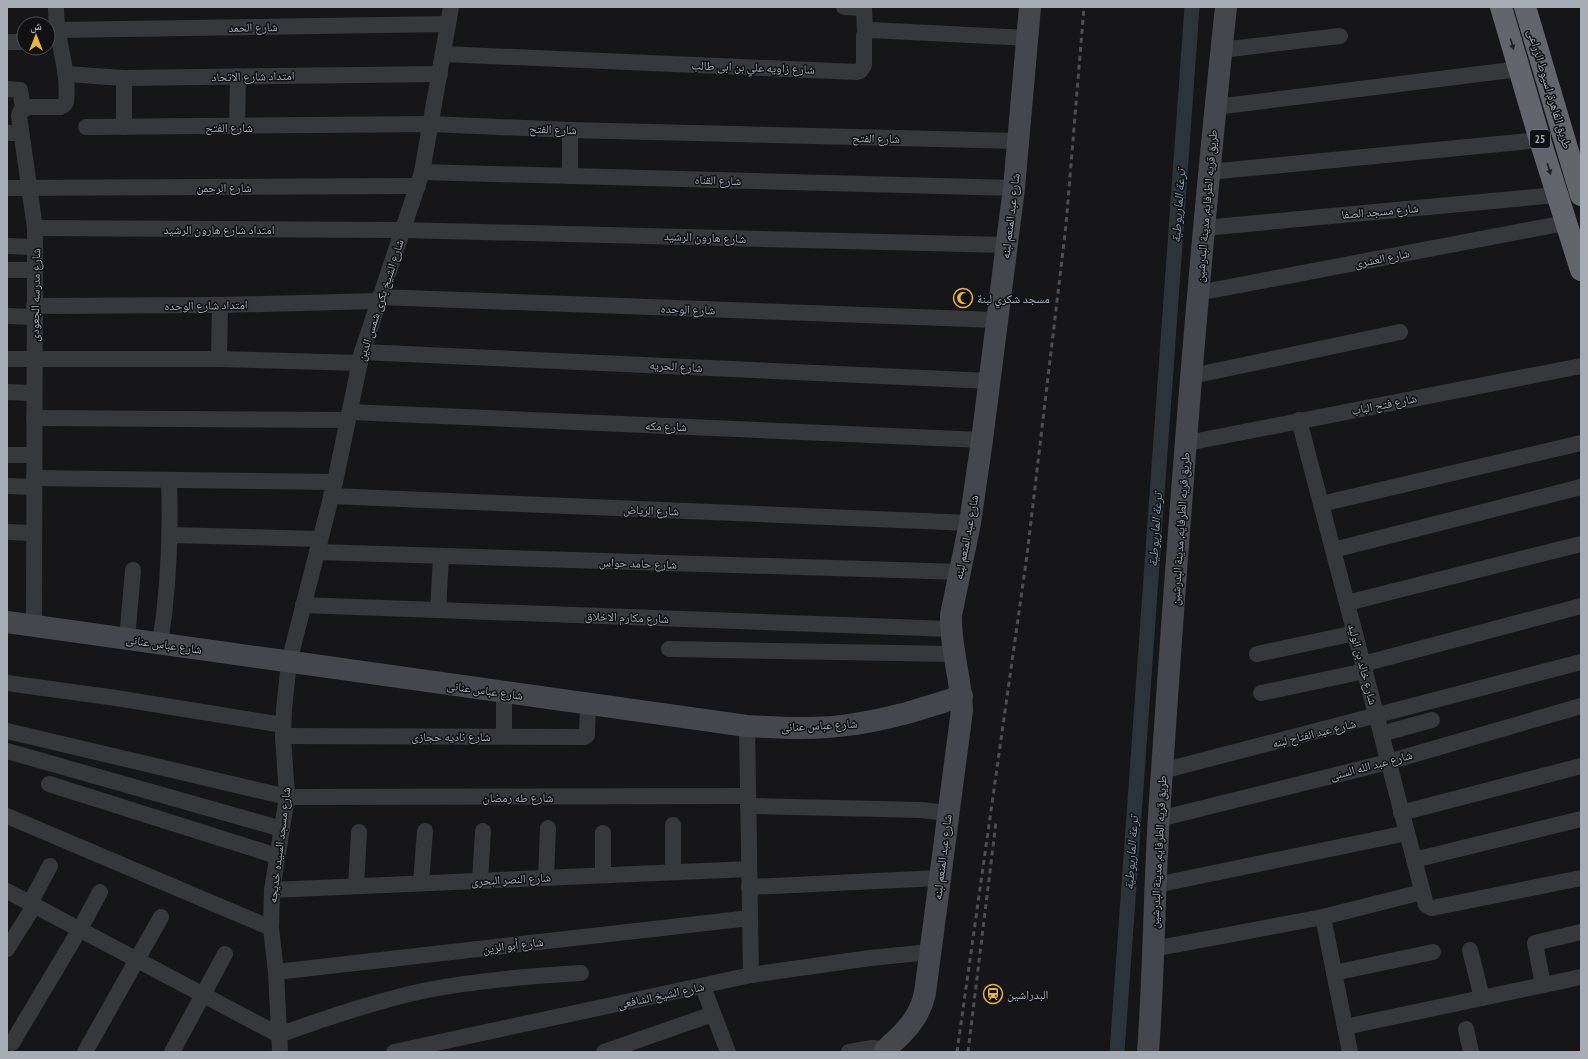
<svg xmlns="http://www.w3.org/2000/svg" width="1588" height="1059" font-family="'PT Sans Narrow','Noto Naskh Arabic',sans-serif">
  <style>
    .lines { fill: none; stroke-linecap: round; stroke-linejoin: round }
    .canal { stroke: #2c343b; stroke-width: 15 }
    .street { stroke: #37383c; stroke-width: 16 }
    .secondary { stroke: #45474c; stroke-width: 22 }
    .highway { stroke: #63656d; stroke-width: 22 }
    .rail { stroke: #4c4e53; stroke-width: 3; stroke-dasharray: 5 4; stroke-linecap: butt }
    .oneway { fill: #212225 }
    .labels { text-anchor: middle; dominant-baseline: central; stroke-width: 3; stroke-linejoin: round; paint-order: stroke }
    .shield { fill: #111113; stroke: #7b7e86; stroke-width: 1 }
    .shield-label { font-size: 11px; font-weight: bold; fill: #a8acb7 }
    .street-label { font-size: 12px; fill: #a8acb7; stroke: #111113 }
    .poi-label { font-size: 12px; fill: #a8acb7; stroke: #111113; text-anchor: start }
    .water-label { font-size: 13px; font-style: italic; fill: #8199b0; stroke: #111113 }
  </style>
  <rect width="100%" height="100%" fill="#161618"/>
  <g class="lines">
    <polyline class="canal" points="1117,1052 1192,7"/>
    <g class="street">
      <polyline points="844,7 864,8"/>
      <polyline points="864,7 865,33"/>
      <polyline points="57,30 448,24"/>
      <polyline points="7,42 24,42"/>
      <polyline points="1221,50 1340,36"/>
      <polyline points="443,54 857,72 860,71 864,65 864,35 870,30 1028,38"/>
      <polyline points="67,74 124,78 440,74"/>
      <polyline points="7,89 20,90 23,108"/>
      <polyline points="1216,107 1519,69"/>
      <polyline points="86,127 431,124 570,130 1019,141"/>
      <polyline points="124,127 124,78"/>
      <polyline points="237,127 238,76"/>
      <polyline points="570,130 570,176"/>
      <polyline points="7,133 21,133"/>
      <polyline points="422,172 1014,188"/>
      <polyline points="1209,172 1540,140"/>
      <polyline points="7,188 418,186"/>
      <polyline points="35,228 403,230 1006,245"/>
      <polyline points="1204,228 1557,195"/>
      <polyline points="7,246 35,247"/>
      <polyline points="7,270 35,270"/>
      <polyline points="1198,293 1565,223"/>
      <polyline points="379,297 997,320"/>
      <polyline points="34,306 220,305 378,301"/>
      <polyline points="7,316 34,317"/>
      <polyline points="362,352 989,381"/>
      <polyline points="7,359 219,359 360,363"/>
      <polyline points="219,359 220,305"/>
      <polyline points="1192,376 1400,332"/>
      <polyline points="7,392 34,393"/>
      <polyline points="350,412 982,440"/>
      <polyline points="34,418 348,420"/>
      <polyline points="1299,420 1426,905 1432,908 1581,878"/>
      <polyline points="1187,443 1581,366"/>
      <polyline points="7,455 34,455"/>
      <polyline points="34,478 335,482"/>
      <polyline points="7,486 34,487"/>
      <polyline points="331,496 970,523"/>
      <polyline points="1321,504 1581,443"/>
      <polyline points="7,532 34,533"/>
      <polyline points="171,535 320,539"/>
      <polyline points="1333,550 1581,487"/>
      <polyline points="317,552 960,572"/>
      <polyline points="1347,603 1581,544"/>
      <polyline points="303,605 950,629"/>
      <polyline points="438,610 441,557"/>
      <path d="M 34,626 L 35,228 L 19,116 L 20,112 L 28,107 L 60,107 L 64,105 L 66,102 C 70,69 55,40 56,7"/>
      <polyline points="127,639 133,570"/>
      <path d="M 160,644 C 169,587 171,537 169,480"/>
      <polyline points="669,649 954,654"/>
      <polyline points="1257,654 1355,633"/>
      <polyline points="1363,664 1581,606"/>
      <polyline points="7,683 116,698 283,725"/>
      <polyline points="504,692 504,736"/>
      <polyline points="1261,693 1365,671"/>
      <polyline points="747,726 751,975"/>
      <polyline points="7,731 287,797 748,796"/>
      <polyline points="1381,734 1432,720"/>
      <polyline points="283,736 584,737 587,735 588,704"/>
      <polyline points="7,751 282,829"/>
      <polyline points="1162,771 1581,662"/>
      <polyline points="49,784 277,856"/>
      <polyline points="748,806 921,810 948,813"/>
      <polyline points="1401,813 1581,766"/>
      <polyline points="7,816 271,928"/>
      <polyline points="1159,819 1388,762 1581,706"/>
      <polyline points="1414,860 1581,819"/>
      <polyline points="673,872 673,825"/>
      <polyline points="603,875 603,833"/>
      <polyline points="546,878 548,828"/>
      <polyline points="480,881 483,831"/>
      <polyline points="421,883 425,831"/>
      <polyline points="1156,885 1407,833"/>
      <polyline points="356,886 359,832"/>
      <polyline points="749,887 940,878"/>
      <polyline points="272,890 749,869"/>
      <path d="M 7,891 L 279,1035 C 328,1017 376,1001 427,990 C 478,980 529,976 581,973"/>
      <polyline points="30,903 50,866"/>
      <polyline points="1323,917 1350,1052"/>
      <polyline points="7,949 34,906"/>
      <polyline points="1153,949 1323,917 1422,892"/>
      <polyline points="1470,950 1482,998"/>
      <polyline points="276,972 750,918"/>
      <polyline points="1334,973 1433,952"/>
      <polyline points="1543,985 1535,943 1581,932"/>
      <polyline points="703,987 728,1052"/>
      <polyline points="1345,1027 1581,977"/>
      <polyline points="1466,1029 1471,1052"/>
      <polyline points="12,1043 80,929 100,892"/>
      <polyline points="85,1052 161,917"/>
      <polyline points="172,1052 225,954"/>
      <polyline points="280,1052 276,972 271,928 272,890 287,797 283,736 284,709 289,662 335,482 362,352 422,172 451,7"/>
      <polyline points="394,1052 751,975 870,958 930,952"/>
      <polyline points="604,1052 713,1014"/>
      <polyline points="849,1052 872,1048 886,1049"/>
    </g>
    <g class="secondary">
      <path d="M 7,622 L 747,726 C 783,728 819,730 855,724 C 892,719 926,707 962,696"/>
      <path d="M 884,1052 C 888,1046 895,1041 900,1036 C 913,1023 921,1011 925,993 L 962,710 C 961,678 950,647 951,615 L 970,523 L 982,440 L 1014,188 L 1030,7"/>
      <path d="M 1148,1052 C 1154,973 1154,894 1159,815 C 1177,546 1197,276 1226,7"/>
    </g>
    <g class="highway">
      <polyline points="1501,7 1540,140 1581,270"/>
      <polyline points="1525,7 1581,195"/>
    </g>
    <g class="rail">
      <polyline points="957,1052 1027,555 1066,225 1084,7"/>
      <polyline points="968,1052 996,822"/>
    </g>
  </g>
  <defs><path id="oneway-solid" d="M-6-.8H1V-3.2L6.5 0L1 3.2V.8H-6Z"/></defs>
  <g class="oneway">
    <use href="#oneway-solid" transform="translate(1512 44) rotate(74)"/>
    <use href="#oneway-solid" transform="translate(1549 169) rotate(73)"/>
  </g>
  <defs>
    <symbol id="mosque-ring" viewBox="-11 -11 22 22"><circle r="9.5" fill="#111113" stroke="#e9b53c" stroke-width="1.5"/><path d="M3.5-4.9A6 6 0 1 0 3.5 4.9A5 5 0 1 1 3.5-4.9Z" fill="#e9b53c"/></symbol>
    <symbol id="station-ring" viewBox="-11 -11 22 22"><circle r="9.5" fill="#111113" stroke="#e9b53c" stroke-width="1.5"/><path d="M-3-6H3Q5-6 5-4V2Q5 4 3 4L4.5 6H3L1.5 4h-3L-3 6H-4.5L-3 4Q-5 4-5 2V-4Q-5-6-3-6ZM-3.5-4v3h7v-3ZM-3.5 1v1.5H-2V1ZM2 1v1.5H3.5V1Z" fill="#e9b53c"/></symbol>
  </defs>
  <g fill-rule="evenodd">
    <use href="#mosque-ring" x="952" y="287" width="22" height="22"/>
    <use href="#station-ring" x="982" y="983" width="22" height="22"/>
  </g>
  <g class="labels">
    <rect class="shield" x="1530" y="130" width="20" height="18" rx="3"/>
    <g class="shield-label">
      <text x="1540" y="139">25</text>
    </g>
    <g class="street-label">
      <text transform="translate(253 27) rotate(-1)">شارع الحمد</text>
      <text transform="translate(753 67) rotate(2)">شارع زاويه علي بن ابى طالب</text>
      <text transform="translate(253 76) rotate(-1)">امتداد شارع الاتحاد</text>
      <text transform="translate(1550 89) rotate(73)">طريق القاهرة, اسيوط الزراعى</text>
      <text x="229" y="127">شارع الفتح</text>
      <text transform="translate(553 129) rotate(2)">شارع الفتح</text>
      <text transform="translate(876 138) rotate(1)">شارع الفتح</text>
      <text transform="translate(718 180) rotate(2)">شارع القناه</text>
      <text x="224" y="187">شارع الرحمن</text>
      <text transform="translate(1206 206) rotate(-85)">طريق قريه الطرفايه, مدينة البدرشين</text>
      <text transform="translate(1380 211) rotate(-5)">شارع مسجد الصفا</text>
      <text transform="translate(1010 216) rotate(-83)">شارع عبد المنعم لبنه</text>
      <text x="219" y="229">امتداد شارع هارون الرشيد</text>
      <text transform="translate(705 237) rotate(2)">شارع هارون الرشيد</text>
      <text transform="translate(1382 258) rotate(-11)">شارع العشرى</text>
      <text transform="translate(35 295) rotate(-89)">شارع مدرسه الجعودى</text>
      <text transform="translate(380 300) rotate(-72)">شارع الشيخ بكرى شمس الدين</text>
      <text transform="translate(206 305) rotate(-1)">امتداد شارع الوحده</text>
      <text transform="translate(688 309) rotate(2)">شارع الوحده</text>
      <text transform="translate(676 366) rotate(3)">شارع الحريه</text>
      <text transform="translate(1384 404) rotate(-11)">شارع فتح الباب</text>
      <text transform="translate(666 426) rotate(2)">شارع مكه</text>
      <text transform="translate(651 510) rotate(2)">شارع الرياض</text>
      <text transform="translate(1180 529) rotate(-86)">طريق قريه الطرفايه, مدينة البدرشين</text>
      <text transform="translate(966 537) rotate(-79)">شارع عبد المنعم لبنه</text>
      <text transform="translate(638 563) rotate(2)">شارع حامد حواس</text>
      <text transform="translate(627 617) rotate(2)">شارع مكارم الاخلاق</text>
      <text transform="translate(164 644) rotate(8)">شارع عباس عنانى</text>
      <text transform="translate(1363 664) rotate(75)">شارع خالد بن الوليد</text>
      <text transform="translate(485 690) rotate(8)">شارع عباس عنانى</text>
      <text transform="translate(819 725) rotate(-3)">شارع عباس عنانى</text>
      <text transform="translate(1314 733) rotate(-14)">شارع عبد الفتاح لبنه</text>
      <text x="451" y="736">شارع ناديه حجازى</text>
      <text transform="translate(1371 765) rotate(-15)">شارع عبد الله السنى</text>
      <text x="518" y="797">شارع طه رمضان</text>
      <text transform="translate(279 845) rotate(-83)">شارع مسجد السيده خديجه</text>
      <text transform="translate(1158 852) rotate(-87)">طريق قريه الطرفايه, مدينة البدرشين</text>
      <text transform="translate(942 857) rotate(-83)">شارع عبد المنعم لبنه</text>
      <text transform="translate(511 879) rotate(-3)">شارع النصر البحرى</text>
      <text transform="translate(513 945) rotate(-7)">شارع أبو الزين</text>
      <text transform="translate(661 995) rotate(-12)">شارع الشيخ الشافعى</text>
    </g>
    <g class="poi-label">
      <text x="977" y="298">مسجد شكري لبنة</text>
      <text x="1007" y="994">البدراشين</text>
    </g>
    <g class="water-label">
      <text transform="translate(1178 206) rotate(-86)">ترعة الماريوطية</text>
      <text transform="translate(1155 530) rotate(-86)">ترعة الماريوطية</text>
      <text transform="translate(1131 853) rotate(-86)">ترعة الماريوطية</text>
    </g>
  </g>
  <rect width="1588" height="1059" fill="none" stroke="#a8acb7" stroke-width="16"/>
  <g transform="translate(36 36)"><circle r="19" fill="#111113" stroke="#4d4f55"/>
  <path d="M0-3L7 15L0 10L-7 15Z" fill="#e9b53c"/>
  <text y="-6" font-size="11" font-weight="bold" text-anchor="middle" fill="#a8acb7">ش</text>
  </g>
</svg>
